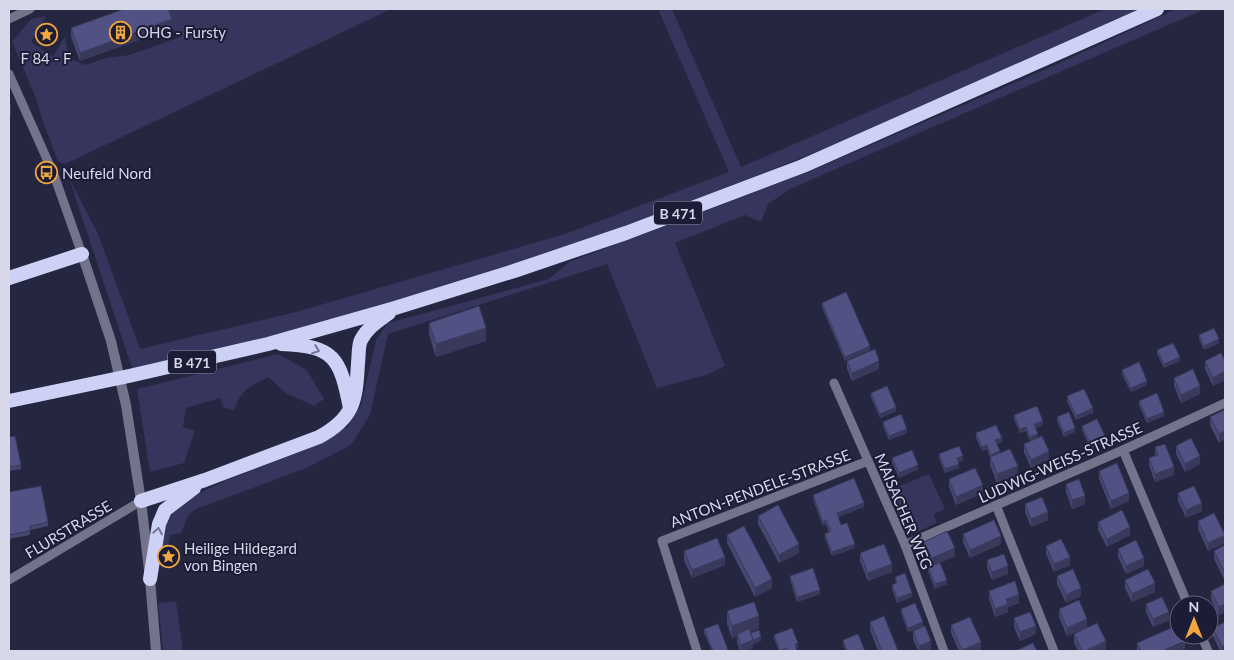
<svg xmlns="http://www.w3.org/2000/svg" width="1234" height="660" font-family="Lato,sans-serif">
  <style>
    .green { fill: #35355d }
    .lines { fill: none; stroke-linecap: round; stroke-linejoin: round }
    .minor { stroke: #73748c; stroke-width: 9 }
    .tertiary { stroke: #73748c; stroke-width: 10 }
    .trunk { stroke: #ced1f6; stroke-width: 14 }
    .wall { fill: #464672 }
    .shaded-wall { fill: #39395c }
    .building { fill: #515184; stroke: #39395c }
    .oneway { stroke: #757696 }
    .labels { text-anchor: middle; dominant-baseline: central; stroke-width: 4; stroke-linejoin: round; paint-order: stroke }
    .shield { fill: #1c1c36; stroke: #9fa0b4; stroke-width: 1 }
    .shield-label { font-size: 14px; font-weight: bold; fill: #d7d8ea }
    .poi-label { font-size: 15px; fill: #d7d8ea; stroke: #1c1c36; text-anchor: start }
    .street-label { font-size: 15px; fill: #d7d8ea; stroke: #1c1c36 }
  </style>
  <rect width="100%" height="100%" fill="#252640"/>
  <g class="green">
    <polygon points="165,9 391,9 65,164 58,161 43,122 36,98 12,42 31,19 46,16 31,42 53,57 65,36 69,58 85,65 106,58 129,55 180,37 172,28"/>
    <path d="M 658,9 L 672,9 L 741,167 L 1105,9 L 1143,9 C 995,78 844,143 691,201 C 647,218 604,236 560,251 C 418,297 277,336 133,371 L 69,178 L 98,234 L 140,349 L 296,312 L 565,234 L 729,172 Z"/>
    <polygon points="1176,9 1205,9 790,189 768,204 761,222 745,215 675,243 725,366 706,375 657,388 607,264 388,334 370,415 351,445 306,468 196,509 188,516 181,533 170,535 166,557 160,559 167,516 193,496 225,481 322,443 348,426 361,405 376,340 388,323 549,279 569,262 806,173 1053,66"/>
    <path d="M 278,354 L 307,370 L 324,399 L 314,406 L 286,393 L 268,377 C 247,388 243,388 234,410 L 223,407 L 220,398 L 186,408 L 183,427 L 195,431 L 184,463 L 150,472 L 137,389 Z"/>
    <polygon points="929,474 945,509 934,514 937,523 914,533 907,532 890,490"/>
    <polygon points="176,601 183,651 163,651 158,603"/>
  </g>
  <g class="lines">
    <g class="minor">
      <polyline points="9,19 30,9"/>
      <polyline points="9,74 54,175 82,254"/>
      <polyline points="834,383 905,545 944,651"/>
      <polyline points="1123,450 1188,605"/>
      <polyline points="996,505 1054,651"/>
      <polyline points="905,545 1123,450 1225,403"/>
      <polyline points="9,580 141,501"/>
      <polyline points="1201,635 1208,651"/>
      <polyline points="697,651 662,541 868,461"/>
    </g>
    <polyline class="tertiary" points="82,254 111,341 126,405 141,501 150,579 156,651"/>
    <g class="trunk">
      <polyline points="9,278 82,254"/>
      <path d="M 281,344 C 335,346 340,358 350,408"/>
      <polyline points="9,401 129,376 268,344 395,308 514,271 626,233 803,166 1157,9"/>
      <path d="M 141,501 L 205,480 L 319,437 C 354,418 356,401 358,363 C 359,356 358,346 361,340 C 367,328 378,321 389,313"/>
      <polyline points="150,579 159,524 165,510 194,488"/>
    </g>
  </g>
  <g class="wall">
    <polygon points="71,28 172,28 80,61 71,37"/>
    <polygon points="822,303 870,350 845,361 822,307"/>
    <polygon points="429,323 486,341 436,357 429,335"/>
    <polygon points="1199,335 1219,343 1204,350 1199,339"/>
    <polygon points="1157,350 1180,361 1164,368 1157,354"/>
    <polygon points="847,361 879,369 852,381 847,369"/>
    <polygon points="1205,361 1225,361 1225,380 1213,386 1205,369"/>
    <polygon points="1122,370 1147,385 1131,392 1122,374"/>
    <polygon points="1174,378 1200,394 1181,403 1174,386"/>
    <polygon points="871,393 896,411 880,418 871,397"/>
    <polygon points="1067,396 1093,413 1076,420 1067,401"/>
    <polygon points="1139,401 1164,416 1147,423 1139,405"/>
    <polygon points="1224,410 1219,443 1210,425 1210,417"/>
    <polygon points="1014,415 1043,425 1036,428 1038,437 1049,459 1031,468 1024,452 1024,444 1030,441 1026,431 1020,433 1014,419"/>
    <polygon points="1057,417 1075,432 1064,437 1057,421"/>
    <polygon points="883,422 907,433 889,440 883,426"/>
    <polygon points="1082,426 1106,442 1091,449 1082,430"/>
    <polygon points="976,433 1002,442 997,444 1000,453 1018,474 997,483 990,465 990,457 987,449 982,451 976,438"/>
    <polygon points="9,437 21,465 21,469 9,471"/>
    <polygon points="1176,446 1200,464 1185,472 1176,454"/>
    <polygon points="1155,447 1174,475 1155,482 1149,466 1149,458 1155,456"/>
    <polygon points="939,454 963,460 958,462 959,468 945,473 939,458"/>
    <polygon points="892,458 918,469 899,478 892,462"/>
    <polygon points="1099,471 1129,501 1111,509 1099,479"/>
    <polygon points="949,479 983,493 956,505 949,487"/>
    <polygon points="1066,484 1085,504 1072,509 1066,492"/>
    <polygon points="9,492 48,522 48,526 30,530 30,535 9,539"/>
    <polygon points="1178,493 1202,511 1186,518 1178,501"/>
    <polygon points="813,495 864,507 838,517 841,525 855,548 832,556 825,538 825,534 829,532 826,524 823,526 813,499"/>
    <polygon points="1025,504 1048,520 1031,527 1025,512"/>
    <polygon points="758,516 799,553 779,563 758,524"/>
    <polygon points="1198,521 1225,543 1208,551 1198,529"/>
    <polygon points="1098,522 1130,535 1107,547 1098,530"/>
    <polygon points="963,534 1001,544 970,558 963,542"/>
    <polygon points="727,535 772,588 755,597 727,543"/>
    <polygon points="924,542 955,556 939,563 947,584 935,589 928,571 928,567 931,566 924,550"/>
    <polygon points="1225,545 1225,581 1214,559 1214,551"/>
    <polygon points="1046,546 1070,565 1054,572 1046,554"/>
    <polygon points="1118,549 1144,566 1126,574 1118,557"/>
    <polygon points="684,551 725,565 692,578 684,560"/>
    <polygon points="860,553 892,572 868,581 860,561"/>
    <polygon points="987,560 1008,574 992,580 987,568"/>
    <polygon points="790,576 820,594 797,602 790,580"/>
    <polygon points="1057,576 1081,596 1066,603 1057,584"/>
    <polygon points="895,577 912,597 897,603 892,589 892,585 896,583"/>
    <polygon points="1125,580 1155,592 1132,602 1125,588"/>
    <polygon points="1225,584 1225,612 1219,615 1211,599 1211,591"/>
    <polygon points="989,591 1019,603 1008,607 1008,612 995,617 989,599"/>
    <polygon points="1146,604 1169,620 1153,627 1146,612"/>
    <polygon points="901,609 923,627 908,632 901,613"/>
    <polygon points="1059,609 1087,628 1067,636 1059,617"/>
    <polygon points="727,611 759,628 750,632 751,633 761,641 753,644 753,648 745,651 740,651 737,642 737,636 732,638 727,624"/>
    <polygon points="1014,618 1036,634 1020,641 1014,627"/>
    <polygon points="870,622 898,651 878,651 870,630"/>
    <polygon points="951,625 981,650 979,651 959,651 951,633"/>
    <polygon points="1213,628 1225,651 1220,651 1213,636"/>
    <polygon points="704,629 728,651 712,651 704,633"/>
    <polygon points="913,631 931,649 926,651 918,651 913,639"/>
    <polygon points="1074,634 1106,649 1102,651 1078,651 1074,643"/>
    <polygon points="774,635 798,647 796,648 797,651 779,651 774,639"/>
    <polygon points="843,640 865,651 846,651 843,644"/>
    <polygon points="1137,643 1185,649 1181,651 1137,651"/>
  </g>
  <g class="shaded-wall">
    <polygon points="172,19 172,28 80,61 80,53"/>
    <polygon points="11,108 11,116 9,117 9,109"/>
    <polygon points="486,328 486,341 436,357 436,344"/>
    <polygon points="1219,339 1219,343 1204,350 1204,346"/>
    <polygon points="870,346 870,350 845,361 845,357"/>
    <polygon points="1180,357 1180,361 1164,368 1164,364"/>
    <polygon points="879,361 879,369 852,381 852,373"/>
    <polygon points="1225,371 1225,380 1213,386 1213,378"/>
    <polygon points="1147,381 1147,385 1131,392 1131,388"/>
    <polygon points="1200,386 1200,394 1181,403 1181,395"/>
    <polygon points="896,407 896,411 880,418 880,414"/>
    <polygon points="1093,408 1093,413 1076,420 1076,416"/>
    <polygon points="1164,412 1164,416 1147,423 1147,419"/>
    <polygon points="1043,421 1043,425 1034,428 1034,424"/>
    <polygon points="1026,427 1026,431 1020,433 1020,429"/>
    <polygon points="1075,428 1075,432 1064,437 1064,433"/>
    <polygon points="907,429 907,433 889,440 889,436"/>
    <polygon points="1225,431 1225,440 1219,443 1219,434"/>
    <polygon points="1038,434 1038,438 1030,441 1030,437"/>
    <polygon points="1002,438 1002,442 995,445 995,440"/>
    <polygon points="1106,438 1106,442 1091,449 1091,445"/>
    <polygon points="987,445 987,449 982,451 982,447"/>
    <polygon points="1000,451 1000,455 991,459 991,455"/>
    <polygon points="1049,451 1049,459 1031,468 1031,460"/>
    <polygon points="963,456 963,460 957,462 957,458"/>
    <polygon points="1200,456 1200,464 1185,472 1185,464"/>
    <polygon points="959,464 959,468 945,473 945,469"/>
    <polygon points="918,465 918,469 899,478 899,473"/>
    <polygon points="1018,466 1018,474 997,483 997,474"/>
    <polygon points="1174,467 1174,475 1155,482 1155,474"/>
    <polygon points="983,485 983,493 956,505 956,497"/>
    <polygon points="1129,493 1129,501 1111,509 1111,501"/>
    <polygon points="1085,496 1085,504 1072,509 1072,500"/>
    <polygon points="864,503 864,507 837,518 837,513"/>
    <polygon points="1202,503 1202,511 1186,518 1186,510"/>
    <polygon points="1048,512 1048,520 1031,527 1031,519"/>
    <polygon points="826,520 826,524 823,526 823,522"/>
    <polygon points="1130,527 1130,535 1107,547 1107,539"/>
    <polygon points="1225,535 1225,543 1208,551 1208,543"/>
    <polygon points="1001,536 1001,544 970,558 970,550"/>
    <polygon points="799,544 799,553 779,563 779,555"/>
    <polygon points="855,544 855,548 832,556 832,552"/>
    <polygon points="955,548 955,556 932,567 932,558"/>
    <polygon points="725,557 725,565 692,578 692,570"/>
    <polygon points="1070,557 1070,565 1054,572 1054,564"/>
    <polygon points="1144,558 1144,566 1126,574 1126,566"/>
    <polygon points="892,564 892,572 868,581 868,573"/>
    <polygon points="1008,566 1008,574 992,580 992,572"/>
    <polygon points="772,579 772,588 755,597 755,588"/>
    <polygon points="947,580 947,584 935,589 935,584"/>
    <polygon points="1155,583 1155,592 1132,602 1132,594"/>
    <polygon points="1081,588 1081,596 1066,603 1066,595"/>
    <polygon points="820,590 820,594 797,602 797,597"/>
    <polygon points="912,593 912,597 897,603 897,598"/>
    <polygon points="1019,595 1019,603 1008,607 1008,612 995,617 995,609 1006,599"/>
    <polygon points="1225,604 1225,612 1219,615 1219,607"/>
    <polygon points="1169,612 1169,620 1153,627 1153,619"/>
    <polygon points="759,616 759,628 738,636 737,634 737,636 732,638 732,626"/>
    <polygon points="1087,619 1087,628 1067,636 1067,628"/>
    <polygon points="923,622 923,627 908,632 908,628"/>
    <polygon points="1036,626 1036,634 1020,641 1020,632"/>
    <polygon points="761,637 761,641 753,644 753,648 745,651 741,651 741,645"/>
    <polygon points="931,641 931,649 926,651 919,651 919,646"/>
    <polygon points="1106,641 1106,649 1102,651 1085,651"/>
    <polygon points="1185,641 1185,649 1181,651 1162,651"/>
    <polygon points="981,642 981,650 979,651 962,651 962,650"/>
    <polygon points="798,643 798,647 795,648 795,644"/>
    <polygon points="1225,645 1225,651 1222,651 1222,647"/>
  </g>
  <g class="building">
    <polygon points="124,9 168,9 172,19 80,53 71,28"/>
    <polygon points="9,102 11,108 9,109"/>
    <polygon points="846,292 870,346 845,357 822,303"/>
    <polygon points="479,306 486,328 436,344 429,323"/>
    <polygon points="1214,328 1219,339 1204,346 1199,335"/>
    <polygon points="1173,343 1180,357 1164,364 1157,350"/>
    <polygon points="875,349 879,361 852,373 847,361"/>
    <polygon points="1221,353 1225,361 1225,371 1213,378 1205,361"/>
    <polygon points="1139,362 1147,381 1131,388 1122,370"/>
    <polygon points="1193,369 1200,386 1181,395 1174,378"/>
    <polygon points="887,386 896,407 880,414 871,393"/>
    <polygon points="1084,389 1093,408 1076,416 1067,396"/>
    <polygon points="1157,393 1164,412 1147,419 1139,401"/>
    <polygon points="1037,406 1043,421 1034,424 1038,434 1030,437 1026,427 1020,429 1014,415"/>
    <polygon points="1224,410 1225,413 1225,431 1219,434 1210,417"/>
    <polygon points="1069,412 1075,428 1064,433 1057,417"/>
    <polygon points="901,414 907,429 889,436 883,422"/>
    <polygon points="1097,419 1106,438 1091,445 1082,426"/>
    <polygon points="996,425 1002,438 995,440 1000,451 991,455 987,445 982,447 976,433"/>
    <polygon points="15,436 21,465 9,467 9,437"/>
    <polygon points="1042,436 1049,451 1031,460 1024,444"/>
    <polygon points="1191,438 1200,456 1185,464 1176,446"/>
    <polygon points="1165,444 1174,467 1155,474 1149,458 1158,455 1155,447"/>
    <polygon points="959,446 963,456 957,458 959,464 945,469 939,454"/>
    <polygon points="1010,449 1018,466 997,474 990,457"/>
    <polygon points="912,450 918,465 899,473 892,458"/>
    <polygon points="1117,463 1129,493 1111,501 1099,471"/>
    <polygon points="975,468 983,485 956,497 949,479"/>
    <polygon points="854,478 864,503 837,513 841,525 847,523 855,544 832,552 825,534 831,531 826,520 823,522 813,495"/>
    <polygon points="1079,479 1085,496 1072,500 1066,484"/>
    <polygon points="41,486 48,522 30,526 30,531 9,535 9,492"/>
    <polygon points="1194,486 1202,503 1186,510 1178,493"/>
    <polygon points="1042,497 1048,512 1031,519 1025,504"/>
    <polygon points="778,505 799,544 779,555 758,516"/>
    <polygon points="1122,510 1130,527 1107,539 1098,522"/>
    <polygon points="1214,513 1225,535 1208,543 1198,521"/>
    <polygon points="994,520 1001,536 970,550 963,534"/>
    <polygon points="744,526 772,579 755,588 727,535"/>
    <polygon points="947,531 955,548 932,558 924,542"/>
    <polygon points="717,538 725,557 692,570 684,551"/>
    <polygon points="1061,539 1070,557 1054,564 1046,546"/>
    <polygon points="1136,540 1144,558 1126,566 1118,549"/>
    <polygon points="884,544 892,564 868,573 860,553"/>
    <polygon points="1225,545 1225,573 1214,551"/>
    <polygon points="1004,554 1008,566 992,572 987,560"/>
    <polygon points="940,563 947,580 935,584 928,567"/>
    <polygon points="813,568 820,590 797,597 790,576"/>
    <polygon points="1073,569 1081,588 1066,595 1057,576"/>
    <polygon points="1148,569 1155,583 1132,594 1125,580"/>
    <polygon points="905,573 912,593 897,598 892,585 897,583 895,577"/>
    <polygon points="1015,581 1019,595 1006,599 1008,604 995,609 989,591"/>
    <polygon points="1225,584 1225,604 1219,607 1211,591"/>
    <polygon points="1162,597 1169,612 1153,619 1146,604"/>
    <polygon points="1079,600 1087,619 1067,628 1059,609"/>
    <polygon points="754,602 759,616 732,626 727,611"/>
    <polygon points="915,603 923,622 908,628 901,609"/>
    <polygon points="1030,612 1036,626 1020,632 1014,618"/>
    <polygon points="884,616 898,651 882,651 870,622"/>
    <polygon points="970,617 981,642 962,650 951,625"/>
    <polygon points="1225,622 1225,645 1222,647 1213,628"/>
    <polygon points="1097,623 1106,641 1085,651 1082,651 1074,634"/>
    <polygon points="718,624 728,650 725,651 713,651 704,629"/>
    <polygon points="1178,625 1179,635 1183,635 1185,641 1162,651 1141,651 1137,643"/>
    <polygon points="925,626 931,641 919,646 913,631"/>
    <polygon points="792,628 798,643 795,644 797,651 788,651 786,648 780,651 774,635"/>
    <polygon points="749,629 753,640 741,645 737,634"/>
    <polygon points="759,630 761,637 753,640 751,633"/>
    <polygon points="858,634 865,651 847,651 843,640"/>
    <polygon points="1033,643 1037,651 1015,651"/>
  </g>
  <defs><path id="oneway-chevron" d="M-2-3.5L2.5 0L-2 3.5" fill="none" stroke-width="1.6" stroke-linecap="round" stroke-linejoin="round" transform="scale(1.25)"/></defs>
  <g class="oneway">
    <use href="#oneway-chevron" transform="translate(316 350) rotate(21)"/>
    <use href="#oneway-chevron" transform="translate(158 531) rotate(-80)"/>
  </g>
  <defs>
    <symbol id="building-ring" viewBox="-11 -11 22 22"><circle r="9.5" fill="#1c1c36" stroke="#efa73e" stroke-width="1.5"/><path d="M-4-6H4V6H1V3H-1V6H-4ZM-2.5-4.3h1.7v1.8h-1.7ZM.8-4.3h1.7v1.8H.8ZM-2.5-1h1.7V.8h-1.7ZM.8-1h1.7V.8H.8Z" fill="#efa73e"/></symbol>
    <symbol id="sight-ring" viewBox="-11 -11 22 22"><circle r="9.5" fill="#1c1c36" stroke="#efa73e" stroke-width="1.5"/><path d="M0-6L1.8-2.2L6-1.7L2.9 1.2L3.7 5.4L0 3.3L-3.7 5.4L-2.9 1.2L-6-1.7L-1.8-2.2Z" fill="#efa73e"/></symbol>
    <symbol id="bus-ring" viewBox="-11 -11 22 22"><circle r="9.5" fill="#1c1c36" stroke="#efa73e" stroke-width="1.5"/><path d="M-5-6H5V4H4V6H2V4H-2V6H-4V4H-5ZM-3.5-4V0h7V-4ZM-3.5 1.2v1.5H-2V1.2ZM2 1.2v1.5H3.5V1.2Z" fill="#efa73e"/></symbol>
  </defs>
  <g fill-rule="evenodd">
    <use href="#building-ring" x="108" y="20" width="25" height="25"/>
    <use href="#sight-ring" x="34" y="22" width="25" height="25"/>
    <use href="#bus-ring" x="34" y="160" width="25" height="25"/>
    <use href="#sight-ring" x="156" y="544" width="25" height="25"/>
  </g>
  <g class="labels">
    <g class="shield">
      <rect x="654" y="201.5" width="48" height="23" rx="4"/>
      <rect x="168" y="350.5" width="48" height="23" rx="4"/>
    </g>
    <g class="shield-label">
      <text x="678" y="213">B 471</text>
      <text x="192" y="362">B 471</text>
    </g>
    <g class="poi-label">
      <text x="137" y="32">OHG - Fursty</text>
      <text x="46" y="58" text-anchor="middle">F 84 - F</text>
      <text x="62" y="173">Neufeld Nord</text>
      <text x="184" y="548">Heilige Hildegard<tspan x="184" dy="17">von Bingen</tspan></text>
    </g>
    <g class="street-label">
      <text transform="translate(1060 462) rotate(-24)">LUDWIG-WEISS-STRASSE</text>
      <text transform="translate(760 488) rotate(-21)">ANTON-PENDELE-STRASSE</text>
      <text transform="translate(904 511) rotate(67)">MAISACHER WEG</text>
      <text transform="translate(68 529) rotate(-31)">FLURSTRASSE</text>
    </g>
  </g>
  <rect width="1234" height="660" fill="none" stroke="#d7d8ea" stroke-width="20"/>
  <g transform="translate(1194 620)"><circle r="24" fill="#1c1c36" stroke="#67677e"/>
  <path d="M0-4L9 19L0 12L-9 19Z" fill="#efa73e"/>
  <text y="-8" font-size="14" font-weight="bold" text-anchor="middle" fill="#d7d8ea">N</text>
  </g>
</svg>
